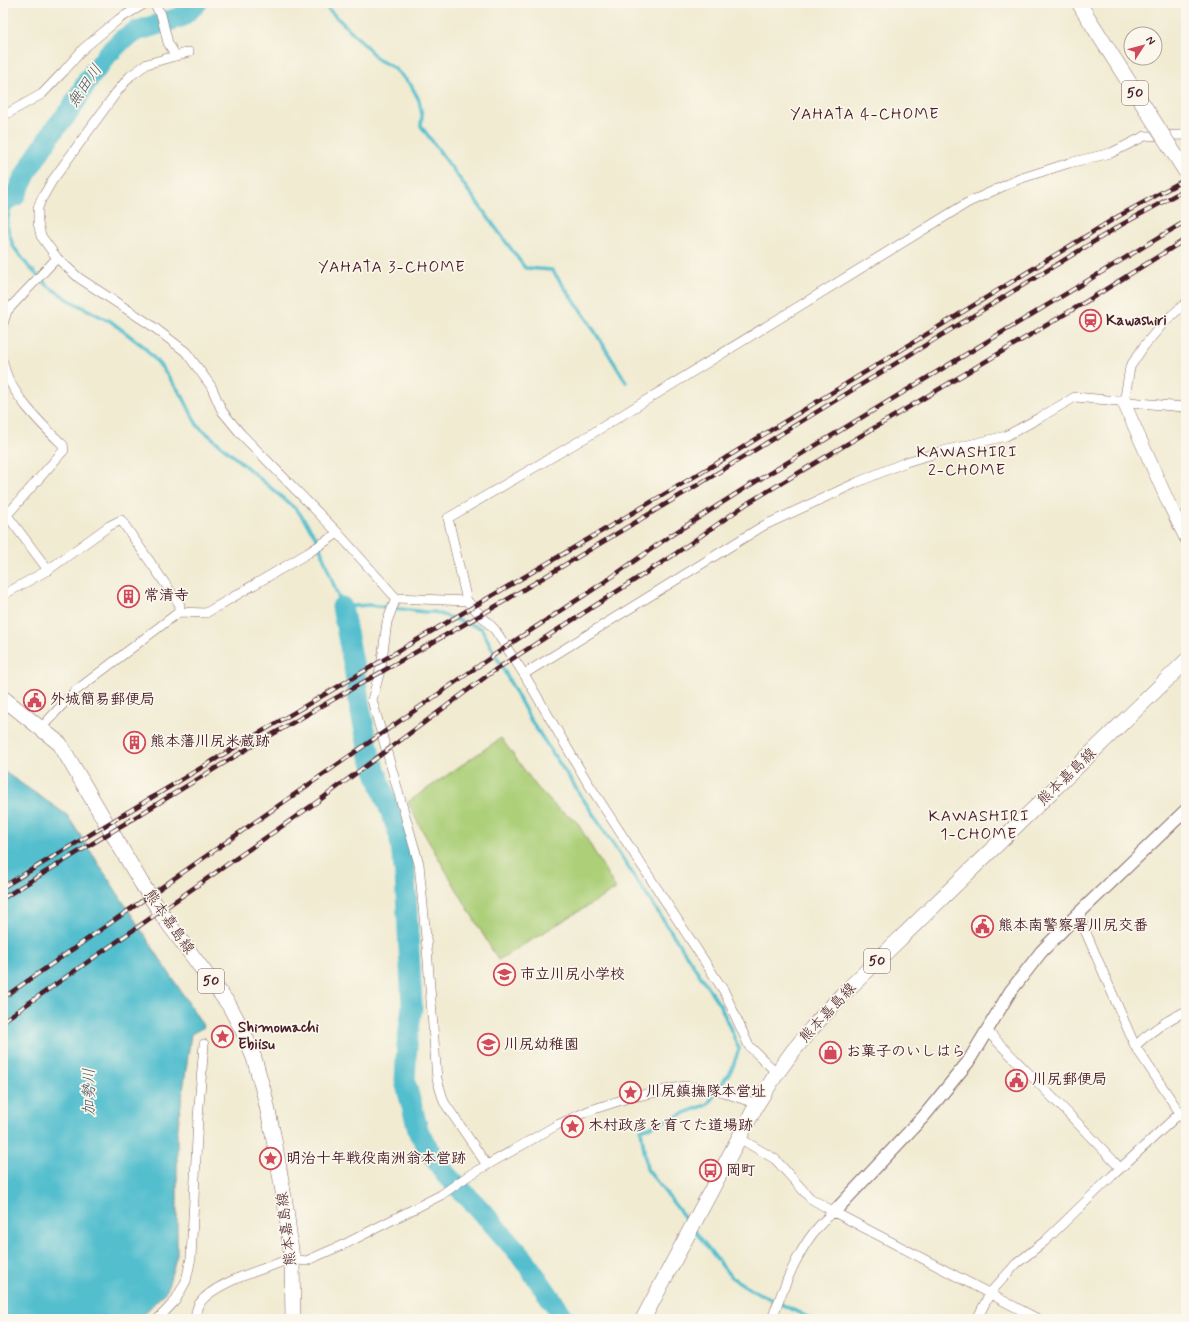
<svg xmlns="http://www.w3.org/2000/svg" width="1189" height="1322" font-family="Mynerve,'Klee One',sans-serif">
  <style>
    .green { fill: #accf78; stroke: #7b7752 }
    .water { fill: #52bece; stroke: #4e6e7c }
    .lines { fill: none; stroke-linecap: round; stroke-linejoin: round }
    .stream { stroke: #52bece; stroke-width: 3.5 }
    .river { stroke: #52bece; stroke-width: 21 }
    .minor-casing { stroke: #846665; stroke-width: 10 }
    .tertiary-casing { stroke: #846665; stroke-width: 14 }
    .secondary-casing { stroke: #846665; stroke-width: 14 }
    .primary-casing { stroke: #846665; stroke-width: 16 }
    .minor { stroke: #fff; stroke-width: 9 }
    .tertiary { stroke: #fff; stroke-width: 12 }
    .secondary { stroke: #fff; stroke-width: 13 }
    .primary { stroke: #fff; stroke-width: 15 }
    .rail-casing { stroke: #4a1f2b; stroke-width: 4.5 }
    .rail { stroke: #fbf7ec; stroke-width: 3; stroke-dasharray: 9; stroke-linecap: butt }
    .primary-bridge-casing { stroke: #846665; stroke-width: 16; stroke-linecap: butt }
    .primary-bridge { stroke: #fff; stroke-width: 15 }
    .labels { text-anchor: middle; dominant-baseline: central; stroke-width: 3.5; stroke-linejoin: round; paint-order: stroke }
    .shield { fill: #fbf7ec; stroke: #7f6065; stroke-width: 1 }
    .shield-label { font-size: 14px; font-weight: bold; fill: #4a1f2b }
    .poi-label { font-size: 15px; font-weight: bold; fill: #4a1f2b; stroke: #fbf7ec; text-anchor: start }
    .street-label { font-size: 15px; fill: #4a1f2b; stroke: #fbf7ec }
    .water-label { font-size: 16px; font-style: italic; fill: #4d5764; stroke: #fbf7ec }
    .neighbourhood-label { font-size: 16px; letter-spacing: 1px; fill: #4a1f2b; stroke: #fbf7ec }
  </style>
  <rect width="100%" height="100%" fill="#fbf7ec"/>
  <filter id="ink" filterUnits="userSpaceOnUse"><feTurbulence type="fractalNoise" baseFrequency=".025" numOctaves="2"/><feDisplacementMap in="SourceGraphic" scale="8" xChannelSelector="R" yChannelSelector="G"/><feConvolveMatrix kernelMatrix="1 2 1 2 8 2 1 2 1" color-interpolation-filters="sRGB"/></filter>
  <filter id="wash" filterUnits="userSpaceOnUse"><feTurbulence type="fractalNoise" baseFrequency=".012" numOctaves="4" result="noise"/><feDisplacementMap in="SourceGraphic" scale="16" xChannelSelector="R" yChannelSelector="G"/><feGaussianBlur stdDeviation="0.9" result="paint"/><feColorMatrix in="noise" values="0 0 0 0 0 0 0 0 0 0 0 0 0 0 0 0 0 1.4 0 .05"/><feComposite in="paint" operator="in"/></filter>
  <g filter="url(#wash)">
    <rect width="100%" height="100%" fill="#f1ebd2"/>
    <polygon class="green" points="501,738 536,786 558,809 577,822 616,889 498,960 418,823 408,802"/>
    <polygon class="water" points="3,771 67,815 204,1027 191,1034 177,1133 177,1254 167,1290 139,1319 3,1319 3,1033 9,1024 3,1015"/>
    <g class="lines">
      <g class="stream">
        <polyline points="322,3 366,46 377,59 394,68 411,85 419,100 422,115 421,126 525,268 552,270 587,319 626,382"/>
        <polyline points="15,196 9,211 7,225 13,246 28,266 48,286 69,300 107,320 109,320 143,346 160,365 183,397 197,425 298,511 316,537 342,607 369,605 425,612 434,612 481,628 530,719 721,1007 739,1049 732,1069 708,1104 641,1130 647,1169 689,1223"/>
        <polyline points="694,1230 731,1277 750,1289 812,1319"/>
      </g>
      <g class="river">
        <polyline points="3,201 15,196 29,168 53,131 71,109 88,80 107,55 122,40 137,31 181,17 197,3"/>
        <polyline points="342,607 354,667 360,708 370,756 399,834 405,875 412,1006 407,1045 405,1081 419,1133 446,1175 476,1205 523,1258 565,1319"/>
      </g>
    </g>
  </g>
  <g filter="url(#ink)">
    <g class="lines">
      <defs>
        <g id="minor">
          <polyline points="153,3 161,14 168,43 176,56"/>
          <polyline points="189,52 147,64 130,76 116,93 52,181 41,200 38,208 38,223 41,236 57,258 79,278 151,325 186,352 211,386 222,411 241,434 338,533 396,598 467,601"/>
          <polyline points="3,116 42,94 64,71 84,48 119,19 146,3"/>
          <polyline points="3,324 7,311 57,258"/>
          <path d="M 3,362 C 8,392 42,425 63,445 L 64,450 L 7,515 L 3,517"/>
          <polyline points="1124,403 1130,367 1144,346 1165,321 1186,303"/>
          <polyline points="7,515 48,570"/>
          <polyline points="3,595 48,570 109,526 121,520 180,605 179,612"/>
          <polyline points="396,598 387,622 381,667 372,700 419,864 427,948 437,1079 444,1102 487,1165"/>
          <polyline points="524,674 763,526 858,482 906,462 943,451 1006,436 1039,418 1075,397 1183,407 1186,409"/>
          <polyline points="41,728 74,692 179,612 206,613 308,553 338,533"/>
          <polyline points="1078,914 1135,1046 1186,1122"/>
          <path d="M 987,1031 C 1031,1076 1077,1121 1120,1168"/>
          <path d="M 1135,1046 C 1150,1032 1167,1020 1186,1011"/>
          <polyline points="777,1073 749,1046 724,991 586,780 524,674 495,630 467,601 448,518 588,436 967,203 1019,179 1069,163 1111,153 1145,136 1186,135"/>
          <polyline points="739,1138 775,1159 810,1198 834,1212 1038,1319"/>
          <polyline points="158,1319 175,1301 186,1281 191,1258 198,1118 204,1044"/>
          <path d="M 195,1319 C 196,1314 196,1309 199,1304 C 213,1283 261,1270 284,1261 L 292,1259 L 306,1261 L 347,1243 L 441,1195 L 468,1176 L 557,1125 L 588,1111 L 628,1098 L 685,1086 L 720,1091 L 757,1104"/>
          <path d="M 772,1319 C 785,1283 802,1236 834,1212"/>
          <polyline points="977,1319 990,1293 1016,1264 1045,1241 1112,1176 1180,1113"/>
        </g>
        <polyline id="tertiary" points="834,1212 924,1116 968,1062 1010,992 1041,952 1078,914 1186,810"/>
        <polyline id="secondary" points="1124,403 1169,504 1186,538"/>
        <g id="primary">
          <polyline points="1079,3 1085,13"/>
          <polyline points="3,698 60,744 142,884 165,919 229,1005 243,1031 254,1058 264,1093 273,1134 286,1209 292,1259 293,1319"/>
          <polyline points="643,1319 757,1104 777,1073 793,1051 812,1028 842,995 1186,661"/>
        </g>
      </defs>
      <use href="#minor" class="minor-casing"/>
      <use href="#tertiary" class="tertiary-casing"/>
      <use href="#secondary" class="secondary-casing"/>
      <use href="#primary" class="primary-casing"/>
      <use href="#minor" class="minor"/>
      <use href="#tertiary" class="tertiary"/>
      <use href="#secondary" class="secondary"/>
      <use href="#primary" class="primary"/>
      <defs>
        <g id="rail">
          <polyline points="3,887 249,739 719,462 1117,217 1186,179"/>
          <polyline points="3,898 252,746 498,605 724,469 1121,225 1186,189"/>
          <polyline points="3,998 510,644 606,581 670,536 742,490 1186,221"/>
          <polyline points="3,1021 324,797 495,670 675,554 748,503 1087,301 1186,239"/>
        </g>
      </defs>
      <use href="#rail" class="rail-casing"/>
      <use href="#rail" class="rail"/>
      <defs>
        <polyline id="primary-bridge" points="1085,13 1186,172"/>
      </defs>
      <use href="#primary-bridge" class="primary-bridge-casing"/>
      <use href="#primary-bridge" class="primary-bridge"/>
    </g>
  </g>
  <defs>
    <symbol id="station-ring" viewBox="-11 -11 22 22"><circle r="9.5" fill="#fbf7ec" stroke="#d1495b" stroke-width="1.5"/><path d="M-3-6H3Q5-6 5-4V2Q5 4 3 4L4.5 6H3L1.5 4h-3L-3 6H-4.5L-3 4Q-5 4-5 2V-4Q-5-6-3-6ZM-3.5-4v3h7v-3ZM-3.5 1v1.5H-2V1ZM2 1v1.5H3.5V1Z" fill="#d1495b"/></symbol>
    <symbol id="building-ring" viewBox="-11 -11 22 22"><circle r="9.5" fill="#fbf7ec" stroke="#d1495b" stroke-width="1.5"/><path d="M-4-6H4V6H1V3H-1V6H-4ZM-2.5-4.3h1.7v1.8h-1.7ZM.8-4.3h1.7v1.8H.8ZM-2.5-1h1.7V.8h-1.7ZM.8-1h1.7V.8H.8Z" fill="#d1495b"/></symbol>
    <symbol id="civic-ring" viewBox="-11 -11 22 22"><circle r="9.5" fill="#fbf7ec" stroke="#d1495b" stroke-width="1.5"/><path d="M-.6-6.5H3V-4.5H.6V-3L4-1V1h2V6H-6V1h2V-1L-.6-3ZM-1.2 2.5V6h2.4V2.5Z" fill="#d1495b"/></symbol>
    <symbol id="school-ring" viewBox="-11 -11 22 22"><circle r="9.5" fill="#fbf7ec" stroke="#d1495b" stroke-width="1.5"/><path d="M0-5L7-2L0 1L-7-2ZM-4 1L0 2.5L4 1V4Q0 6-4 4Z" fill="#d1495b"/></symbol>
    <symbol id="sight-ring" viewBox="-11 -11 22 22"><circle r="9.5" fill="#fbf7ec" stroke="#d1495b" stroke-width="1.5"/><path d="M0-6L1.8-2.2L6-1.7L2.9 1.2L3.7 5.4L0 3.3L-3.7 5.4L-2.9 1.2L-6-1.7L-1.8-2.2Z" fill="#d1495b"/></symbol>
    <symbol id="shop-ring" viewBox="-11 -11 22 22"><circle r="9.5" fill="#fbf7ec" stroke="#d1495b" stroke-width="1.5"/><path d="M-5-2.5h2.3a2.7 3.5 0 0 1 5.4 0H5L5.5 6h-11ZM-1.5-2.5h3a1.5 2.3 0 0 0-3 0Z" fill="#d1495b"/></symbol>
    <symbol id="bus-ring" viewBox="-11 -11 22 22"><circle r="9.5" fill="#fbf7ec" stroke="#d1495b" stroke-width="1.5"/><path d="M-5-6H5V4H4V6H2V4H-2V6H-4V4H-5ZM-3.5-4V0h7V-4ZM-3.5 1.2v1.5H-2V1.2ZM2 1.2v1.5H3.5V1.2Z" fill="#d1495b"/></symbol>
  </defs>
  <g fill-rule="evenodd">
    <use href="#station-ring" x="1078" y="308" width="25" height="25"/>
    <use href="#building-ring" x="116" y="584" width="25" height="25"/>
    <use href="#civic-ring" x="22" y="688" width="25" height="25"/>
    <use href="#building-ring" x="122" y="730" width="25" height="25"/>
    <use href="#civic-ring" x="970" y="914" width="25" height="25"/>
    <use href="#school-ring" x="492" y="962" width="25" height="25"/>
    <use href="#sight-ring" x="210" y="1024" width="25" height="25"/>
    <use href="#school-ring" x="476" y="1032" width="25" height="25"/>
    <use href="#shop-ring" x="818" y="1040" width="25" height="25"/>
    <use href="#civic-ring" x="1004" y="1068" width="25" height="25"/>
    <use href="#sight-ring" x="618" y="1080" width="25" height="25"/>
    <use href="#sight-ring" x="560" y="1114" width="25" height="25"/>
    <use href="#sight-ring" x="258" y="1146" width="25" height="25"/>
    <use href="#bus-ring" x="698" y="1158" width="25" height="25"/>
  </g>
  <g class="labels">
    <g class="shield">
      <rect x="1122" y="81" width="26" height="24" rx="3"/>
      <rect x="864" y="949" width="26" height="24" rx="3"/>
      <rect x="198" y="969" width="26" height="24" rx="3"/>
    </g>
    <g class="shield-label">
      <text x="1135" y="93">50</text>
      <text x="877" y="961">50</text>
      <text x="211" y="981">50</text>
    </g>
    <g class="poi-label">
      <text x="1106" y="321">Kawashiri</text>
      <text x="144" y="596">常清寺</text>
      <text x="50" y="700">外城簡易郵便局</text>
      <text x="150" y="742">熊本藩川尻米蔵跡</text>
      <text x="998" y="926">熊本南警察署川尻交番</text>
      <text x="520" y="975">市立川尻小学校</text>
      <text x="238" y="1028">Shimomachi<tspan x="238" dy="17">Ebiisu</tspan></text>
      <text x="504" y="1045">川尻幼稚園</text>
      <text x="846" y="1052">お菓子のいしはら</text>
      <text x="1032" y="1080">川尻郵便局</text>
      <text x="646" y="1092">川尻鎮撫隊本営址</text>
      <text x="588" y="1126">木村政彦を育てた道場跡</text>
      <text x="286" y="1159">明治十年戦役南洲翁本営跡</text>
      <text x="726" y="1171">岡町</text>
    </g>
    <g class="street-label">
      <text transform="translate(1067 777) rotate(-44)">熊本嘉島線</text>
      <text transform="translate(169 922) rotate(55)">熊本嘉島線</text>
      <text transform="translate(828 1013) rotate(-47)">熊本嘉島線</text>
      <text transform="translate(287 1229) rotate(-97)">熊本嘉島線</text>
    </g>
    <g class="water-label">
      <text transform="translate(85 86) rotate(-55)">無田川</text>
      <text transform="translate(89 1092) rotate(-90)">加勢川</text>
    </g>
    <g class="neighbourhood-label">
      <text x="865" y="114">YAHATA 4-CHOME</text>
      <text x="392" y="267">YAHATA 3-CHOME</text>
      <text x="967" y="452">KAWASHIRI<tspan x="967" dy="18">2-CHOME</tspan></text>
      <text x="979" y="816">KAWASHIRI<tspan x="979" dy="18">1-CHOME</tspan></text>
    </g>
  </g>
  <rect width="1189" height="1322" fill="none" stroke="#fbf7ec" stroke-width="16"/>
  <g transform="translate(1143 46) rotate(54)"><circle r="19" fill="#fbf7ec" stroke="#b4a19f"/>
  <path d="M0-3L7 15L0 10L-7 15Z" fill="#d1495b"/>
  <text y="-6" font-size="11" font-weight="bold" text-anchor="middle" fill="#4a1f2b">N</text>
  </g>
</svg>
